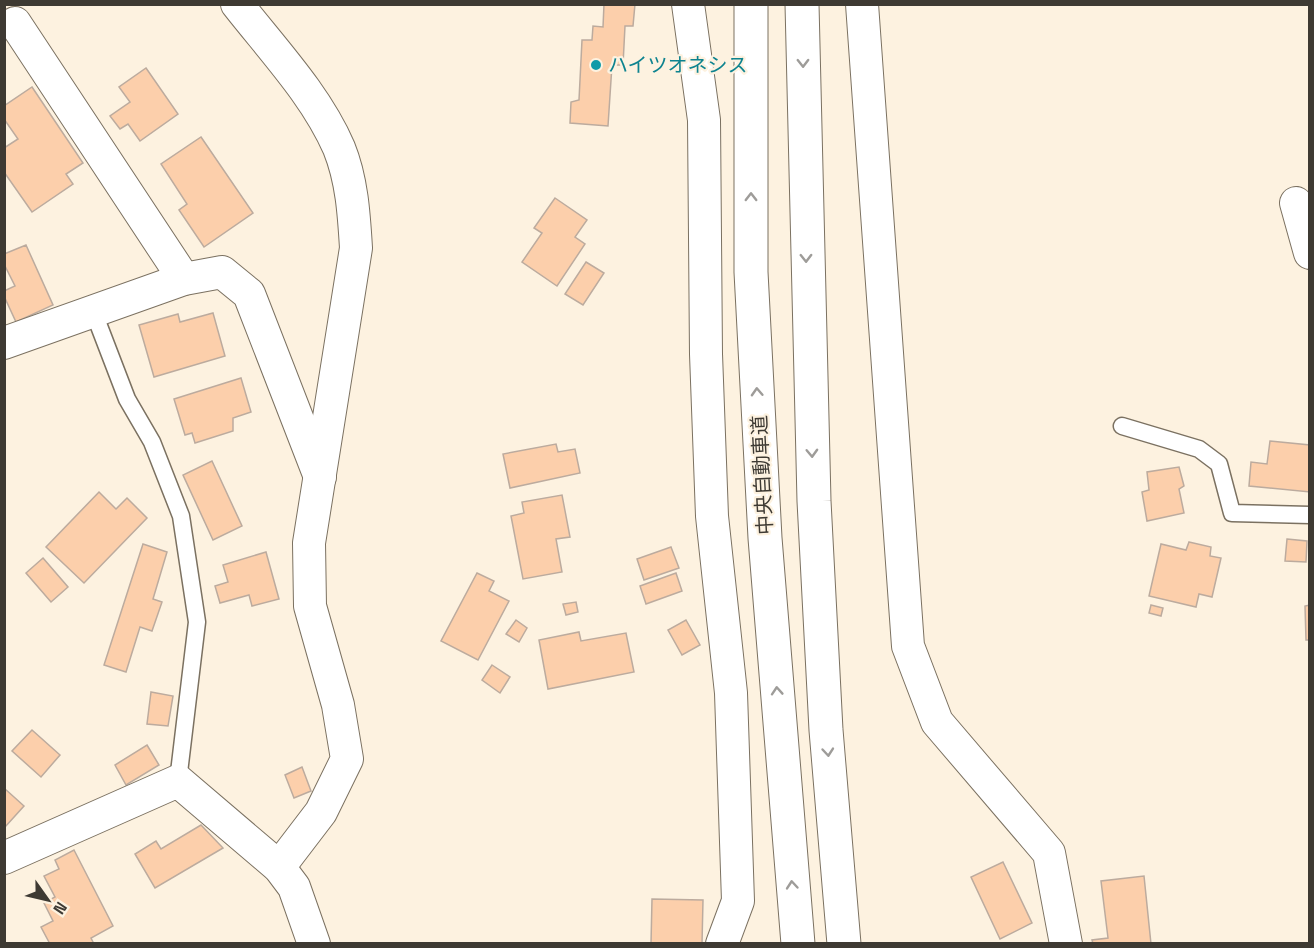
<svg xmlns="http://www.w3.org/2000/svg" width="1314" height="948" font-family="'Space Grotesk','Noto Sans JP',sans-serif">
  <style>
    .building { fill: #fccfab; stroke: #bcab9e; stroke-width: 1.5 }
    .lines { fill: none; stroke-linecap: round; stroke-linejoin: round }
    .lane-casing { stroke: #7b7161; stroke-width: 19 }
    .street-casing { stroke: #7b7161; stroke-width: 34 }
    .highway-casing { stroke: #7b7161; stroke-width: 35 }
    .lane { stroke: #fff; stroke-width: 16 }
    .street { stroke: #fff; stroke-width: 32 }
    .highway { stroke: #fff; stroke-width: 33 }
    .oneway { stroke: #9e9c99 }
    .culture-dot { fill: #0f9aa8; stroke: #fdf2e0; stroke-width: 2 }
    .labels { text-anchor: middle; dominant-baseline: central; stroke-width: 4.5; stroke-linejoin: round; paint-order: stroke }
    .culture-label { font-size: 20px; fill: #0d838f; stroke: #fdf2e0; text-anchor: start }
    .street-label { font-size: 20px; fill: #3e3a33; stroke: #fdf2e0 }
  </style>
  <rect width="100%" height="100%" fill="#fdf2e0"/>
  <g class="building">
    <polygon points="604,4 635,4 633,26 625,26 623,65 612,65 608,126 570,123 571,102 579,100 582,40 592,40 593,26 603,27"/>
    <polygon points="146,68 178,114 140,141 128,124 120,129 110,116 130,102 119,87"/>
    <polygon points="32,87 83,163 66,174 73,184 32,212 4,172 4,148 18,139 4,119 4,106"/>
    <polygon points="201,137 253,213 204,247 179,210 187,204 161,164"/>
    <polygon points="555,198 587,220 575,237 585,244 557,286 522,262 542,233 534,228"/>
    <polygon points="26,245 53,305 16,322 4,296 4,291 15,286 4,264 4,254"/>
    <polygon points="586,262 604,273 583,305 565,294"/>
    <polygon points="213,313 225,356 154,377 139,325 178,314 180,322"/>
    <polygon points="241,378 251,412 233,418 233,431 195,443 192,433 185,435 174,399"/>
    <polygon points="1270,441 1310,445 1310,492 1249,486 1251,462 1267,464"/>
    <polygon points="556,444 558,452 575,449 580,473 510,488 503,454"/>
    <polygon points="212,461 242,526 213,540 183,475"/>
    <polygon points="1179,467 1184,486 1179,489 1184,513 1147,521 1142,492 1149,490 1147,472"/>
    <polygon points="99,492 116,509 127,498 147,518 84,583 46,547"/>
    <polygon points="562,495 570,537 556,539 562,572 523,579 511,516 524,513 522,502"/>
    <polygon points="1287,539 1307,541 1306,562 1285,561"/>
    <polygon points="1189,542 1211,547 1210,556 1221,558 1212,597 1199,594 1196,607 1149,596 1161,544 1186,550"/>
    <polygon points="143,544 167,552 153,599 162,602 152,631 140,627 126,672 104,665"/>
    <polygon points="671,547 679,568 644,580 637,559"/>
    <polygon points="266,552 279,599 252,606 249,595 220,603 215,586 228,582 223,565"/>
    <polygon points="43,558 68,587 51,602 26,573"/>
    <polygon points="477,573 494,581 489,591 509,601 478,660 441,641"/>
    <polygon points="676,573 682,591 646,604 640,586"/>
    <polygon points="576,602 578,612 566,615 563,604"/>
    <polygon points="1151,605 1163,608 1161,616 1149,613"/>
    <polygon points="1310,605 1310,640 1306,640 1305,606"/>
    <polygon points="516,620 527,628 519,642 506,634"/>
    <polygon points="686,620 700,645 682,655 668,630"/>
    <polygon points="579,632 581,641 626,633 634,672 548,689 539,640"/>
    <polygon points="492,665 510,677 500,693 482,680"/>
    <polygon points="151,692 173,696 168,726 147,724"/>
    <polygon points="32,730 60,755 41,777 12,751"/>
    <polygon points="147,745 159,765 126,785 115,765"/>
    <polygon points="302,767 311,791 294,798 285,775"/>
    <polygon points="4,788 24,806 5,827 4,827"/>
    <polygon points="201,825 223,848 155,888 135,854 156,841 161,849"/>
    <polygon points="74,850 113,926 91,938 94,944 50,944 41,927 53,921 44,903 55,897 44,876 59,869 55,860"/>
    <polygon points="1003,862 1032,923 1000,939 971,877"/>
    <polygon points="1144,876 1151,944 1093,944 1092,940 1108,938 1101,881"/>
    <polygon points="652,899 703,900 702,944 651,944"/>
  </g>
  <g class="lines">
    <defs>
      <g id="lane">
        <polyline points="94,313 127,399 152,442 181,516 197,622 178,781"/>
        <polyline points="1122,426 1199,449 1219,464 1232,513 1310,515"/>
      </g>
      <g id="street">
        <path d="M 237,4 C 273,50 316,95 339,148 C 352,180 354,215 356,248 L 309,543 L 310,606 L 338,705 L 347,759 L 321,812 L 279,867"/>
        <polyline points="688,4 704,120 706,354 712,516 731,693 738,901 722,944"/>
        <polyline points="862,4 908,646 937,722 1049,853 1066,944"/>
        <polyline points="15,23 184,279"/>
        <polyline points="1296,203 1310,253"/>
        <polyline points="4,343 184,279 222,272 249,294 320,477"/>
        <polyline points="4,858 178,781 279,867 294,887 314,944"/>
      </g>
      <g id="highway">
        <polyline points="751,4 751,272 765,538 798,944"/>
        <polyline points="802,4 814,501 826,730 844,944"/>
      </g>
    </defs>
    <use href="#lane" class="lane-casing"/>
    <use href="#street" class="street-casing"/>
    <use href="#highway" class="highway-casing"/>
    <use href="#lane" class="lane"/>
    <use href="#street" class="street"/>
    <use href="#highway" class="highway"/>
  </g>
  <defs><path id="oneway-chevron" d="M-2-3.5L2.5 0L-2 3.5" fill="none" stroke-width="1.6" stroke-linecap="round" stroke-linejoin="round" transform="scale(1.5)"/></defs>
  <g class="oneway">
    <use href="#oneway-chevron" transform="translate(803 63) rotate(89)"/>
    <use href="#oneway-chevron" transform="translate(751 197) rotate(-90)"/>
    <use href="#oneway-chevron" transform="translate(806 258) rotate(89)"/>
    <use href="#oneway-chevron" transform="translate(757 392) rotate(-93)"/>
    <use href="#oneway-chevron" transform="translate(812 453) rotate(88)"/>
    <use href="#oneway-chevron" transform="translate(777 691) rotate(-94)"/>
    <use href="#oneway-chevron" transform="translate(828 752) rotate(85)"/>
    <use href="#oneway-chevron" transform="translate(792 885) rotate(-95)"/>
  </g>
  <circle class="culture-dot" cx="596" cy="65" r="6"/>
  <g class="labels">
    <g class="culture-label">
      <text x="608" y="65">ハイツオネシス</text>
    </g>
    <g class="street-label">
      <text transform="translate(762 475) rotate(-93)">中央自動車道</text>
    </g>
  </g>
  <rect width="1314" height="948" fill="none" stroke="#3e3a33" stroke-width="12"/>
  <g transform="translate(48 900) rotate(124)" stroke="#fdf2e0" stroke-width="4.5" paint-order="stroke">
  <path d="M0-4.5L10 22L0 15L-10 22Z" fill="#3e3a33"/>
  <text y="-9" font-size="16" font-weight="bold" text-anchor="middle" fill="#3e3a33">N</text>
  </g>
</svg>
